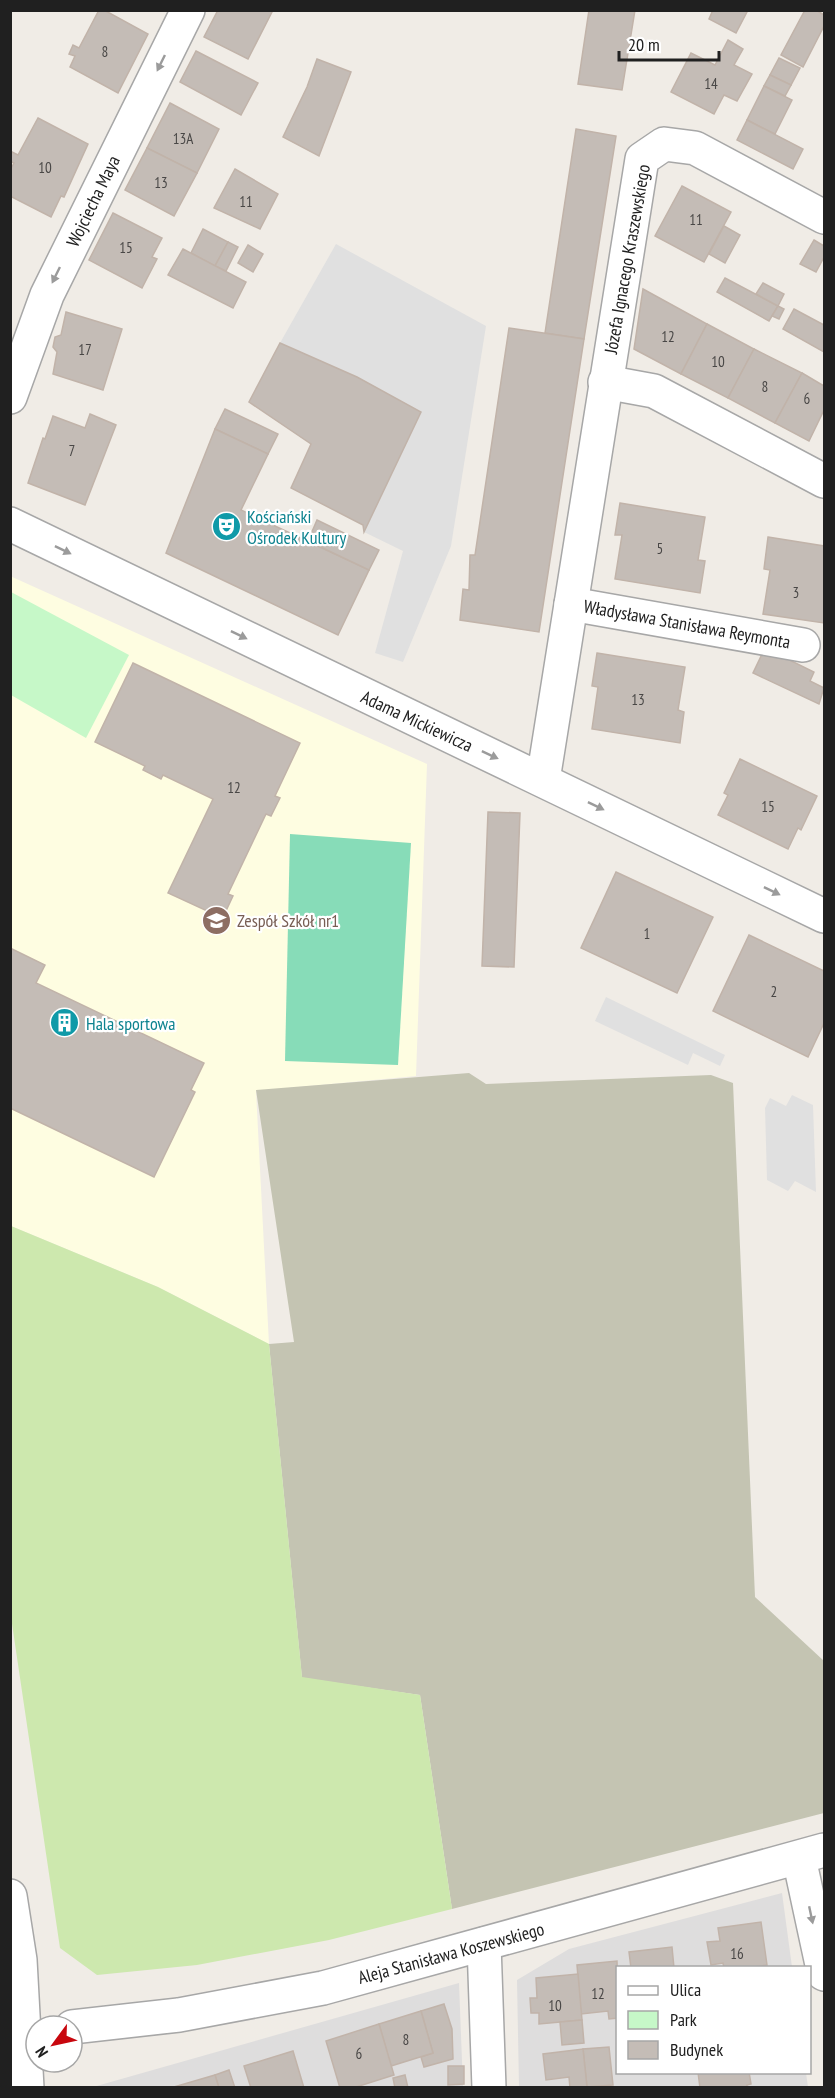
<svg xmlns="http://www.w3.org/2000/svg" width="835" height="2098" font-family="'PT Sans Narrow',sans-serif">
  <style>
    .residential { fill: #dedddd }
    .education { fill: #fefde1 }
    .construction { fill: #c4c4b2 }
    .grass { fill: #cde8ae }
    .park { fill: #c6f8c8 }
    .pitch { fill: #87dcb8 }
    .parking { fill: #e0e0e0 }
    .building { fill: #c4bcb6; stroke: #c1b3a9; stroke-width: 1.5 }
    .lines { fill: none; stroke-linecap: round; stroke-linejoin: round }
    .street-casing { stroke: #a7a7a7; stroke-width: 36 }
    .street { stroke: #fff; stroke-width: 33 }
    .oneway { fill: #9b9b9b }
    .labels { text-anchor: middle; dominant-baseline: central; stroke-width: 4.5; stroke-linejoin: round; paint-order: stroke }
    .number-label { font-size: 15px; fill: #494746 }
    .street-label { font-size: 18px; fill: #202020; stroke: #fff }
    .culture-label { font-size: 18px; fill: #0d838f; stroke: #fff; text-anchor: start }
    .education-label { font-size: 18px; fill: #785e54; stroke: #fff; text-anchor: start }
  </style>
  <rect width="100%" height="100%" fill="#f0ece6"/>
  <g class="residential">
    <polygon points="782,1893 792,1967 618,1968 618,2072 806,2073 808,2087 519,2087 517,1980 569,1949"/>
    <polygon points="459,1983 463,2087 93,2087"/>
  </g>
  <polygon class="education" points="10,576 427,764 416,1076 256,1091 269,1344 158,1287 11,1226"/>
  <polygon class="construction" points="469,1073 486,1084 711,1075 733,1083 755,1597 824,1661 824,1813 452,1909 420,1695 302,1678 269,1344 294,1342 256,1090"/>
  <polygon class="grass" points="11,1226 158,1287 269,1344 302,1677 420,1695 452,1909 329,1940 197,1965 97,1975 60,1948 11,1617"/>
  <polygon class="park" points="11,592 129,655 86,738 11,695"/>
  <polygon class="pitch" points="290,834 411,843 398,1065 285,1061"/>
  <g class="parking">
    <polygon points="336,244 486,326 451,546 403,662 375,653 403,551 364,532 420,412 280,343"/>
    <polygon points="606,997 725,1055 720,1066 693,1053 688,1065 595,1021"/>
    <polygon points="792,1095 813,1105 816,1192 795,1181 788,1191 767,1180 765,1108 770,1098 786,1106"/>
  </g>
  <g class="building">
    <polygon points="99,10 104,10 148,34 118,93 70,67 75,56 69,54 73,45 79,48"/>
    <polygon points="218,10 273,10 248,59 204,37"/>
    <polygon points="589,10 635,10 622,90 578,84"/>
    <polygon points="713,10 748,10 736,33 709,19"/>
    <polygon points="805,10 816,10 824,15 824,26 803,67 781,55"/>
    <polygon points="728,40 743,49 734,65 752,74 737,101 724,95 714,114 671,92 691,53 715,65"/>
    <polygon points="196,51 258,83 241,115 180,82"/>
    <polygon points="779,58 800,68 791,85 770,75"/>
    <polygon points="317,59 351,72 319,156 283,137 307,87"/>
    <polygon points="770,75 791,85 785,96 764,86"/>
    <polygon points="764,86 792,100 775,134 747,120"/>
    <polygon points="170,103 219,129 197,173 147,148"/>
    <polygon points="38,118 88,144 64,197 61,196 51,217 10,196 10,170 14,163 10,161 10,154 12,152 18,155"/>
    <polygon points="747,120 803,149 793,169 737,140"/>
    <polygon points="576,129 616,136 584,339 545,333"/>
    <polygon points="147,148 197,173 174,216 125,190"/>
    <polygon points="235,169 278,194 260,229 214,208"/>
    <polygon points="682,186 731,212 704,262 655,236"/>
    <polygon points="113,213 162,238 152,257 157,259 142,288 89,260"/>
    <polygon points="724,226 740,235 725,263 709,254"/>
    <polygon points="203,229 228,242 215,266 191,253"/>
    <polygon points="814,240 824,246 824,257 816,272 800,264"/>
    <polygon points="228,242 238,247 226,271 215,266"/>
    <polygon points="248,245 263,254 253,272 238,263"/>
    <polygon points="183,249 246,282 233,308 168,275"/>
    <polygon points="725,278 778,306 769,321 717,292"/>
    <polygon points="763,283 784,294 778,306 756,294"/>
    <polygon points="643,289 707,324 681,374 634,349"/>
    <polygon points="778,306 784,309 779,319 772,316"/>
    <polygon points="794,309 824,325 824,352 783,329"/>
    <polygon points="66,312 122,329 103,390 53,374 57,352 53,347 55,337 61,335"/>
    <polygon points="707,324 754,349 728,398 681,374"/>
    <polygon points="509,328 584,339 539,632 460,620 463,589 469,590 470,555 475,555"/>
    <polygon points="280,343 357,377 421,412 364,532 363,525 291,488 311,444 249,402"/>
    <polygon points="754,349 802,373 775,423 728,398"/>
    <polygon points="802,373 824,386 824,410 809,441 775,423"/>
    <polygon points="225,409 278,434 268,454 215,429"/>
    <polygon points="90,414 116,425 85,505 28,483 43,438 45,439 53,416 85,428"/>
    <polygon points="215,429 268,454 241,510 369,570 338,635 166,553"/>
    <polygon points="620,503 705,517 698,560 705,561 700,593 615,579 622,535 615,535"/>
    <polygon points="317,520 379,550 369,570 308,541"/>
    <polygon points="768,537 824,546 824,623 763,614 770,570 764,569"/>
    <polygon points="765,648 814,672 810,681 824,688 819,704 753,673"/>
    <polygon points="597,653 685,667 678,710 684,712 680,743 592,729 598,687 592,686"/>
    <polygon points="133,663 300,743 275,796 280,798 271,816 266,814 228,894 233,896 224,915 219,913 218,916 168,893 213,799 163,775 161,779 143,770 145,766 95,742"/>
    <polygon points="740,759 817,796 801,830 798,828 788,849 718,815 728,795 724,793"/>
    <polygon points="488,812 520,813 514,967 482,966"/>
    <polygon points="616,872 713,917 677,993 581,948"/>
    <polygon points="749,935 824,971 824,1023 808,1057 713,1011"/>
    <polygon points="10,948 45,965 36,983 204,1063 191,1090 195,1092 154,1177 10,1108"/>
    <polygon points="761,1922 767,1965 748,1968 724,1968 723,1963 711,1965 707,1942 720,1941 718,1928"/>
    <polygon points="672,1947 674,1968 631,1968 629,1952"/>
    <polygon points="617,1961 618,2018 609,2019 608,2011 581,2014 577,1965"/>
    <polygon points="578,1974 582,2020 539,2024 539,2013 531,2013 530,1998 537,1998 536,1978"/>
    <polygon points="444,2004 452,2029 453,2059 424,2067 421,2057 433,2053 421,2011"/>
    <polygon points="421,2011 433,2053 391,2066 379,2024"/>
    <polygon points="582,2020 584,2043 562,2045 560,2022"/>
    <polygon points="379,2024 394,2075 353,2088 340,2088 326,2041"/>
    <polygon points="609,2047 613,2085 587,2087 583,2049"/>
    <polygon points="583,2049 587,2087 570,2088 569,2077 546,2080 543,2054"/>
    <polygon points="293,2051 304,2088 251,2088 244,2066"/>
    <polygon points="448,2066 464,2066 464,2084 448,2085"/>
    <polygon points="229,2070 235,2088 219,2088 215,2075"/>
    <polygon points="698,2072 749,2072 751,2084 747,2085 747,2088 700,2088"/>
    <polygon points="215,2075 219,2088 174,2087"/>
    <polygon points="405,2075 408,2088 395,2088 393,2078"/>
  </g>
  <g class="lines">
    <defs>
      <g id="street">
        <polyline points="605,382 654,391 824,481"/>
        <polyline points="10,397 47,295 188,10"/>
        <polyline points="10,524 824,916"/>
        <polyline points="571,604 803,645"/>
        <polyline points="543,780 642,159 664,144 695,148 824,217"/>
        <polyline points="799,1858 824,1974"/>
        <polyline points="10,1896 20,1960 27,2088"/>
        <polyline points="484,1944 489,2088"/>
        <polyline points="72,2027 179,2015 323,1988 824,1850"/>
      </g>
    </defs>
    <use href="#street" class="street-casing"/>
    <use href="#street" class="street"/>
  </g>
  <defs><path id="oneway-solid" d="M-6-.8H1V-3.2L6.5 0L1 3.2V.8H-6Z" transform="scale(1.5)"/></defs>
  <g class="oneway">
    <use href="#oneway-solid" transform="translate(161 63) rotate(116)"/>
    <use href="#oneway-solid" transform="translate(56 275) rotate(116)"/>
    <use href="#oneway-solid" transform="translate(63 550) rotate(26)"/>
    <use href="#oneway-solid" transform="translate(239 635) rotate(26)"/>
    <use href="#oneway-solid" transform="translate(490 755) rotate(25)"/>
    <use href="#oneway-solid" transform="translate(596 806) rotate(26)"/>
    <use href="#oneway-solid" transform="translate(772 891) rotate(26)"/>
    <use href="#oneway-solid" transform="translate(811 1915) rotate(78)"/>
  </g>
  <defs>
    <symbol id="theatre-disc" viewBox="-11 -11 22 22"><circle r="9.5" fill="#0f9aa8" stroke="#fff"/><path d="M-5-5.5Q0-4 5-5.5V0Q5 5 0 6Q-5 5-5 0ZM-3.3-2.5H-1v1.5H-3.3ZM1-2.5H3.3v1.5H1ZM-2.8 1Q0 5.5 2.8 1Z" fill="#fff"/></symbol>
    <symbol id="school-disc" viewBox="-11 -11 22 22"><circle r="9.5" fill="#8d6e63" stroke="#fff"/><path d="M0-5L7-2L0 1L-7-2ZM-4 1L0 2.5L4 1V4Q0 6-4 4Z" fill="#fff"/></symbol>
    <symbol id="building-disc" viewBox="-11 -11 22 22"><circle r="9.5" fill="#0f9aa8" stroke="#fff"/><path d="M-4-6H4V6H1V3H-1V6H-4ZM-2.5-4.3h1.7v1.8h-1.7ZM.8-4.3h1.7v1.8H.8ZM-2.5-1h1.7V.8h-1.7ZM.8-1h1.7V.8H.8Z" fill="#fff"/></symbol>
  </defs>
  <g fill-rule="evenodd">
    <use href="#theatre-disc" x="210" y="510" width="33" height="33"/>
    <use href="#school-disc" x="200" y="904" width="33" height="33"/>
    <use href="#building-disc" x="48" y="1006" width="33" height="33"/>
  </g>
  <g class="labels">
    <g class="number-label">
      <text x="105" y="51">8</text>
      <text x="711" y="83">14</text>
      <text x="183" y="138">13A</text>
      <text x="45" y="167">10</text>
      <text x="161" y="182">13</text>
      <text x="246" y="201">11</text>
      <text x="696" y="219">11</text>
      <text x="126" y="247">15</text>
      <text x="668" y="336">12</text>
      <text x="85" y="349">17</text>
      <text x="718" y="361">10</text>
      <text x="765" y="386">8</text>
      <text x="807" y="398">6</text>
      <text x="72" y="450">7</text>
      <text x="660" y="548">5</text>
      <text x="796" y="592">3</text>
      <text x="638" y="699">13</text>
      <text x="234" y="787">12</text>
      <text x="768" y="806">15</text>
      <text x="647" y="933">1</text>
      <text x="774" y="991">2</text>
      <text x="737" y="1953">16</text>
      <text x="598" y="1993">12</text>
      <text x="555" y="2005">10</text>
      <text x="406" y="2039">8</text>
      <text x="359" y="2053">6</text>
    </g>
    <g class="street-label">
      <text transform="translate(93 201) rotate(-64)">Wojciecha Maya</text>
      <text transform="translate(627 259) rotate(-80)">Józefa Ignacego Kraszewskiego</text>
      <text transform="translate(687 624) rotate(10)">Władysława Stanisława Reymonta</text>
      <text transform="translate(417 721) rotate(25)">Adama Mickiewicza</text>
      <text transform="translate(451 1953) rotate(-15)">Aleja Stanisława Koszewskiego</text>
    </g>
    <g class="culture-label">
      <text x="247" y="516">Kościański<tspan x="247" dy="21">Ośrodek Kultury</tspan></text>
      <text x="86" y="1023">Hala sportowa</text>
    </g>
    <g class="education-label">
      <text x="237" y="920">Zespół Szkół nr1</text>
    </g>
  </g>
  <rect width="835" height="2098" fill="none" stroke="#202020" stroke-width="24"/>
  <rect x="616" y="1966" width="195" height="108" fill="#ffffff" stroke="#a6a6a6" stroke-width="1.5"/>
  <rect x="628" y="1986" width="30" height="9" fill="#ffffff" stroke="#a6a6a6" stroke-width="1.5"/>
  <text x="670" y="1996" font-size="18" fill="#202020">Ulica</text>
  <rect x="628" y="2011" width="30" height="18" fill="#c6f8c8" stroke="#a6a6a6" stroke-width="1.5"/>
  <text x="670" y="2026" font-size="18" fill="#202020">Park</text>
  <rect x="628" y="2041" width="30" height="18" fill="#c4bcb6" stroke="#a6a6a6" stroke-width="1.5"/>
  <text x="670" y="2056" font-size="18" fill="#202020">Budynek</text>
  <g transform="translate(54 2044) rotate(237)"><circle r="28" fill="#ffffff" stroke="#a6a6a6" stroke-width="1.5"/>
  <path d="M0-4.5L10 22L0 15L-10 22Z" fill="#c8070e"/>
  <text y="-9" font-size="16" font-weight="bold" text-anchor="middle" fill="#202020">N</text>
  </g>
  <path d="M619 51v9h100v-9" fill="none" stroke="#202020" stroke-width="3"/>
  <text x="628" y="51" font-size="18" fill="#202020" stroke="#ffffff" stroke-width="4.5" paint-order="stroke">20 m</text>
</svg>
